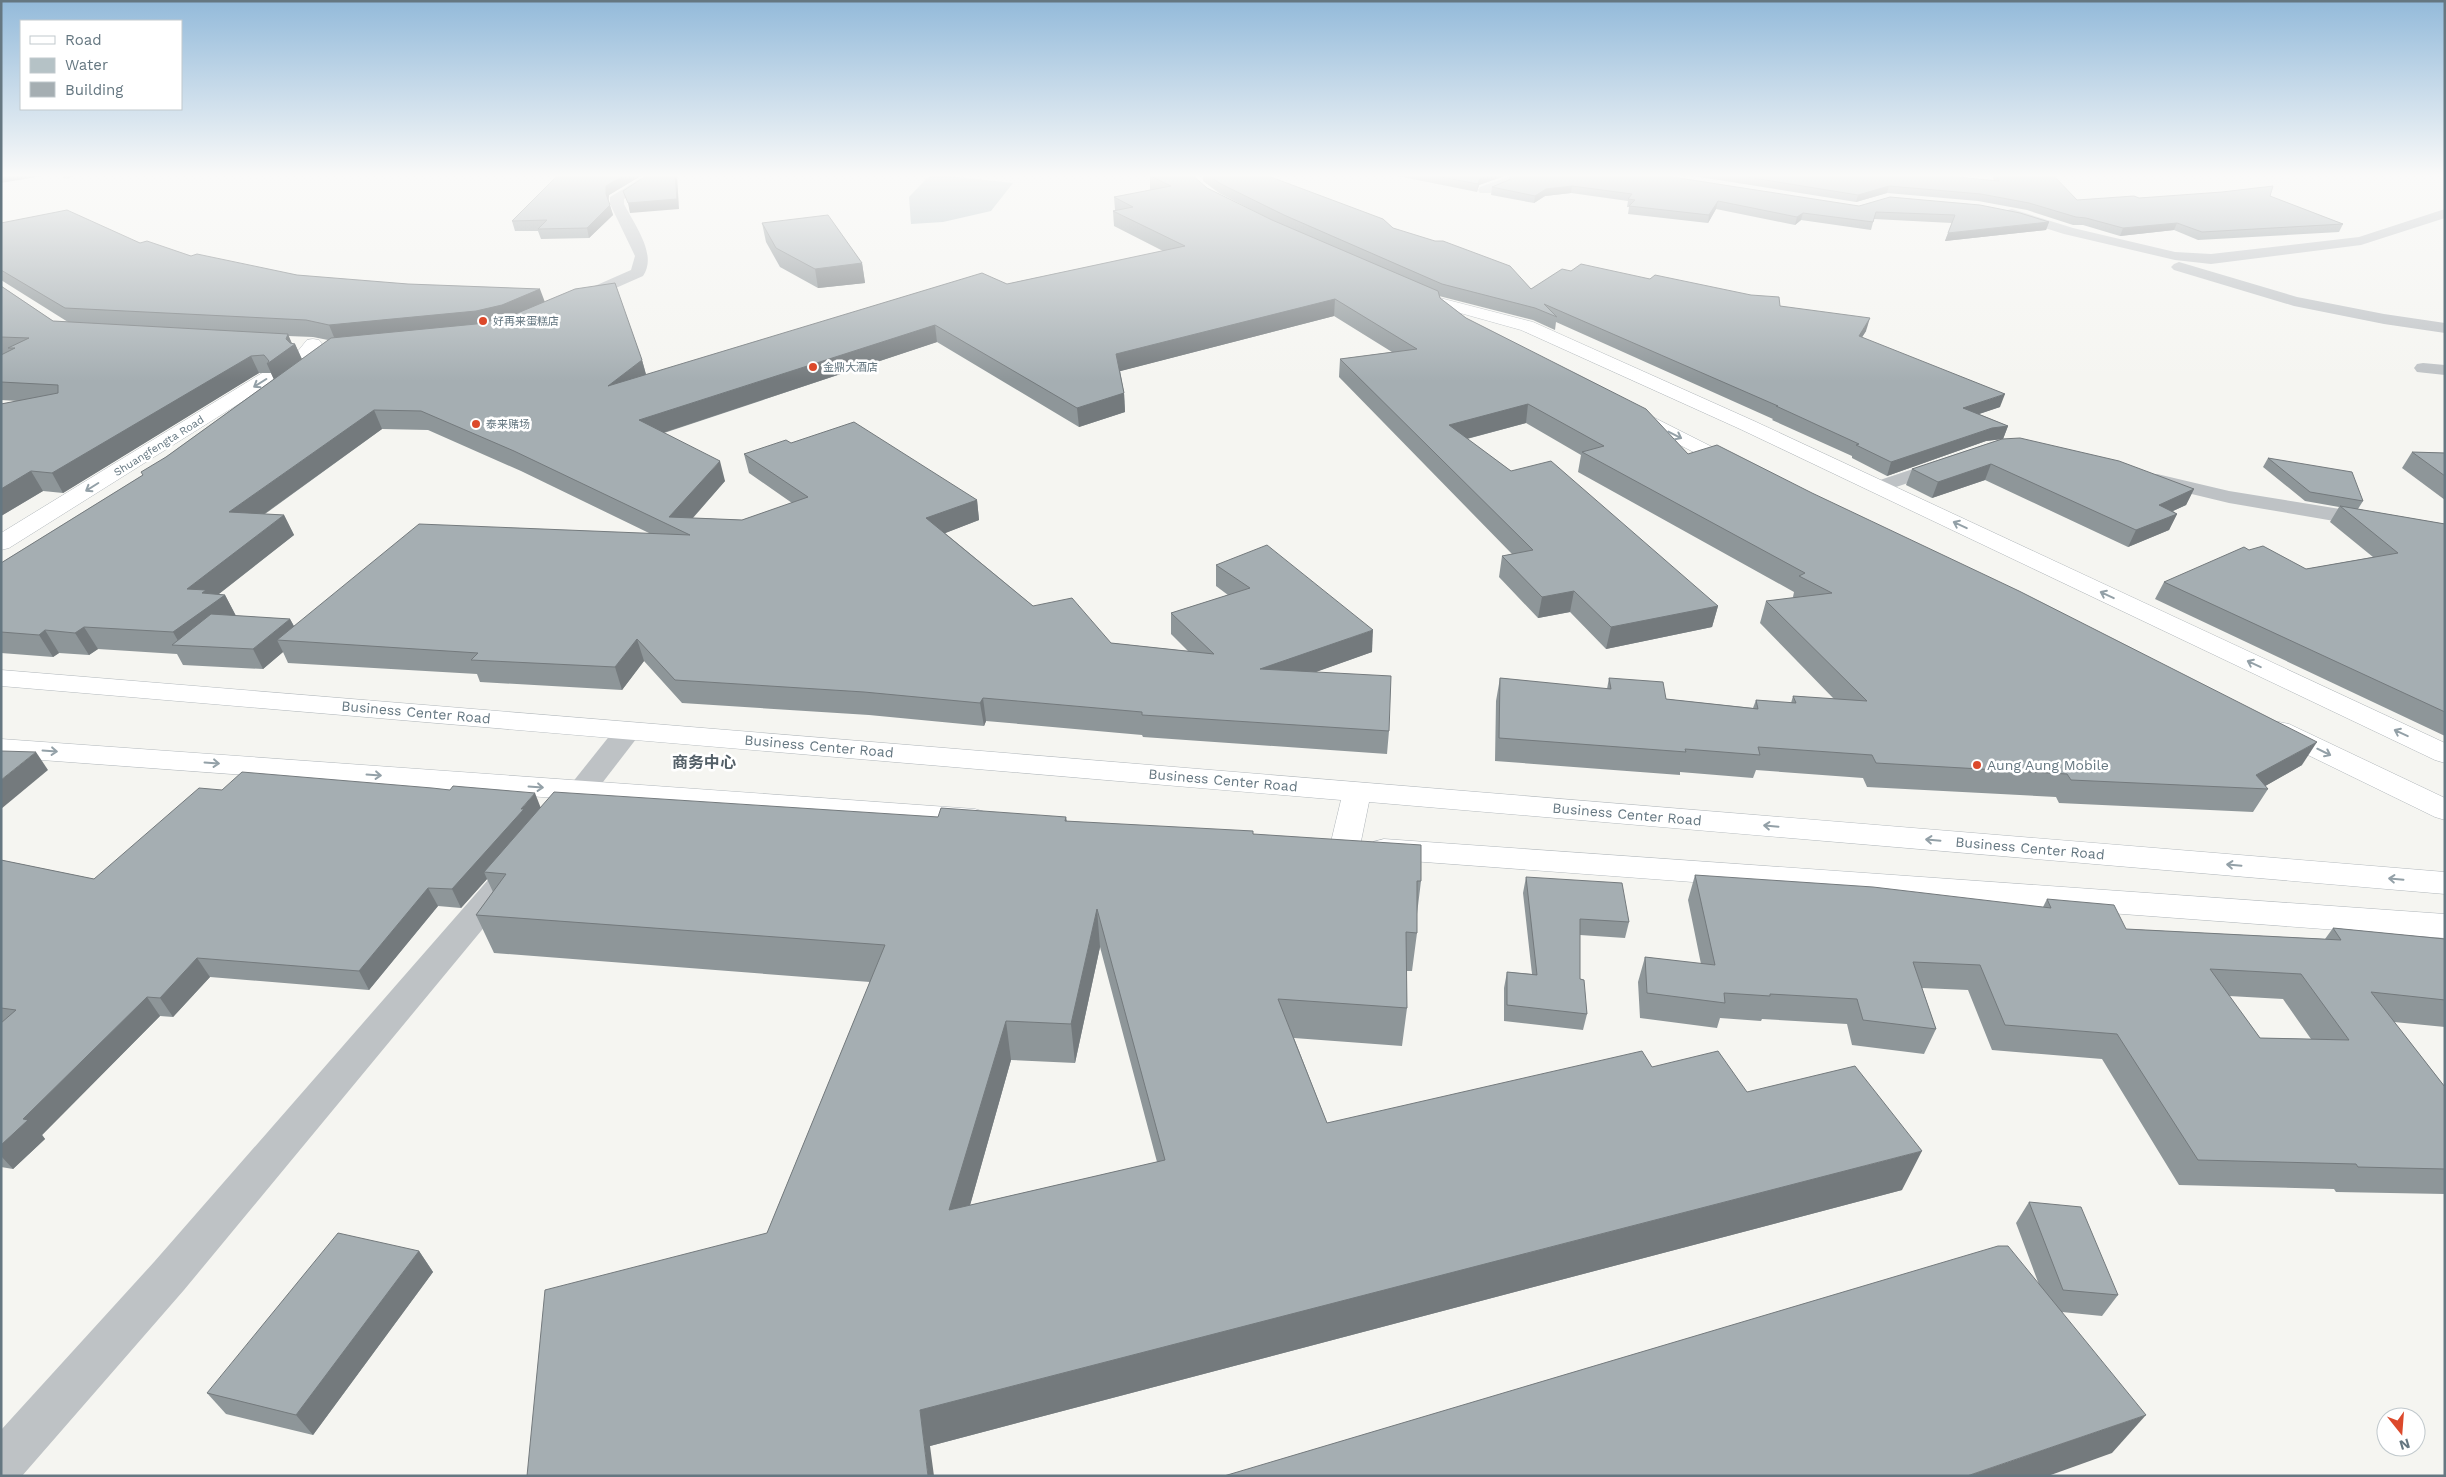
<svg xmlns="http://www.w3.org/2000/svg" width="2446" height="1477" font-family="'Work Sans','Noto Sans SC',sans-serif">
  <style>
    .water { fill: #b5c2c6 }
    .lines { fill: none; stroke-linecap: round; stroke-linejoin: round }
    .secondary-casing { stroke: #b0b6ba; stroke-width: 1 }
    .minor { fill: #bec2c5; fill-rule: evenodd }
    .secondary { fill: #fff; fill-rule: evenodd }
    .wall { fill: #8e9699; fill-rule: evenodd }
    .shaded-wall { fill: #747a7d }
    .building { fill: #a5aeb2; stroke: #747a7d; fill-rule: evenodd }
    .oneway { stroke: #93a0a7 }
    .poi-dot { fill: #dc492b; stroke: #fff; stroke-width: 2 }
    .labels { text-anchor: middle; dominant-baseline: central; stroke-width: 5; stroke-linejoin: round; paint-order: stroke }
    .far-poi-label { font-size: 11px; fill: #657781; stroke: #fff; text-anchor: start }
    .far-street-label { font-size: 11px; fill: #657781; stroke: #fff }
    .street-label { font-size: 14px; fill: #657781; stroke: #fff }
    .poi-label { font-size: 14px; fill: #657781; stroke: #fff; text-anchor: start }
    .quarter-label { font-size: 16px; font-weight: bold; fill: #535f67; stroke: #fff }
  </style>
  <rect width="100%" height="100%" fill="#f5f5f1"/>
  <polygon class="water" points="931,174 1013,183 991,211 943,222 911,224 909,197"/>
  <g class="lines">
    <defs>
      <g id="secondary">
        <polygon points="1415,288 1440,298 1533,322 1754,421 2445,743 2445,763 2435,760 1740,429 1521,330 1428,304 1409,296 1407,293"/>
        <polygon points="313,339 319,340 322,344 310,359 9,548 1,550 1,533 298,351 307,340"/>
        <polygon points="1633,407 1744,463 1747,467 1744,471 1737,473 1730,471 1626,417 1623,413 1626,409"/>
        <polygon points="1,670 2445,872 2445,894 1369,802 1360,846 1356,853 1345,856 1334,853 1330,846 1341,800 1,686"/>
        <polygon points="2279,722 2289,724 2445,798 2445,820 2435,817 2269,736 2265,730 2269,724"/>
        <polygon points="1,739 975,809 985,812 990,819 985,826 975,829 1,757"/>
        <polygon points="1384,839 2445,914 2445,938 1384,859 1373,856 1369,849 1373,842"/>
      </g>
    </defs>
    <use href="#secondary" class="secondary-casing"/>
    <g class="minor">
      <polygon points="62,174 78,174 68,179 63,178"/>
      <path d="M 648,174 L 664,174 L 624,199 L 624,204 C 634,224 658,255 643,276 L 584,302 L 572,302 L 570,299 L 572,296 L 631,270 L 635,256 L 610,204 L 610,197 Z"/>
      <polygon points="1516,174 1535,174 1490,193 1480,193 1478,190 1480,187"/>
      <polygon points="2012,209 2073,228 2175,252 2211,254 2359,237 2445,209 2445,218 2361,245 2211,264 2175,260 2064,234 2007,216 2005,213 2007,210"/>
      <polygon points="2179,262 2297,297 2384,314 2445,323 2445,333 2384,324 2294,306 2174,270 2171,267 2174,264"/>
      <polygon points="2423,363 2445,365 2445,375 2417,372 2414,368 2417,364"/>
      <polygon points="1946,458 1953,460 1956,464 1953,468 1878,493 1871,491 1868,487 1871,483"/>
      <polygon points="2157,474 2229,491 2445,526 2445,540 2229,503 2150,484 2147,480 2150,476"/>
      <polygon points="629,722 639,724 643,730 576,817 566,820 556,817 551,810 556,803 619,724"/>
      <polygon points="499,877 510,880 515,888 510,896 184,1290 22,1476 1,1476 1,1430 154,1262 488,880"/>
    </g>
    <use href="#secondary" class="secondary"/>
  </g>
  <g class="wall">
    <polygon points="559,174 644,174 609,195 608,201 613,215 589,238 541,239 538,231 515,231 512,221"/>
    <path d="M 1203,174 L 1271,174 L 1270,177 L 1393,228 L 1531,289 L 1571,271 L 1650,279 L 1780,306 L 1866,331 L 1862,337 L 2000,407 L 1979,414 L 2008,426 L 2003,439 L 2194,489 L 2186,505 L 2173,511 L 2177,514 L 2169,530 L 2128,547 L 1985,480 L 1932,498 L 1906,485 L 1912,469 L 2002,439 L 1986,441 L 1887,476 L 1852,458 L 1852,456 L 1772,420 L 1773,419 L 1556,322 L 1555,330 L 1533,320 L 1439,296 L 1440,298 L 1466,318 L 1688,454 L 2302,765 L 2265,786 L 2268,789 L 2253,812 L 2059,803 L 2056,797 L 1867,787 L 1863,778 L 1756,770 L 1753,778 L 1680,772 L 1680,775 L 1495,761 L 1496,701 L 1500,678 L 1607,689 L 1609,678 L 1666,699 L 1753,708 L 1756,700 L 1791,703 L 1793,696 L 1834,699 L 1760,623 L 1766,601 L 1794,598 L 1793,597 L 1794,592 L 1578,472 L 1581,455 L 1526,423 L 1467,439 L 1511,471 L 1718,606 L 1712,627 L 1606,649 L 1570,612 L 1538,618 L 1499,577 L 1502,556 L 1512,554 L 1339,377 L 1340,359 L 1392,352 L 1334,316 L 1120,371 L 1124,393 L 1125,412 L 1079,427 L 937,342 L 664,433 L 725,481 L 693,518 L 742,520 L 792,503 L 749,473 L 744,454 L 791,443 L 977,500 L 979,520 L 945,533 L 1033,606 L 1111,643 L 1188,651 L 1171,634 L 1171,613 L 1228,595 L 1216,586 L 1216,565 L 1372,652 L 1315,672 L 1389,731 L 1387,754 L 1143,737 L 1142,735 L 986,721 L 984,726 L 869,715 L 682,703 L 644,661 L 622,690 L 480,682 L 477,674 L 288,663 L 283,652 L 263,669 L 183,665 L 177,654 L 98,649 L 89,655 L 59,653 L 53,657 L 1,653 L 1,563 L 143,475 L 166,457 L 274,379 L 271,373 L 259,373 L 63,493 L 43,491 L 1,516 L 1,404 L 18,401 L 1,400 L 1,355 L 3,354 L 1,354 L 1,286 L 53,321 L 68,322 L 1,280 L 1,223 L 140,243 L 191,256 L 297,275 L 544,302 L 642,360 L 646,375 L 1007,284 L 1163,251 L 1114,226 L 1113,211 L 1115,210 L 1114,197 L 1150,190 L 1150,176 L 1207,188 L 1254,211 L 1219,193 L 1203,181 ZM 288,336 L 313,337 L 328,340 L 302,359 L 295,344 L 292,344 ZM 382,429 L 428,430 L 521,471 L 649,533 L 294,626 L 290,619 L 236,616 L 225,595 L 219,594 L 294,535 L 284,515 L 265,514 Z"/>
    <polygon points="1388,174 1510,174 1479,185 1477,192"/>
    <polygon points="1523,174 1859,206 2049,222 2046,230 1945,241 1952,223 1874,219 1871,230 1801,220 1795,225 1716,209 1708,223 1628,214 1629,207 1627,207 1628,201 1571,193 1545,196 1534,203 1491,195 1492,187"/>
    <polygon points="1681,174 1925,174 1994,181 1992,174 2045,174 2077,200 2139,198 2270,196 2343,224 2339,232 2198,240 2174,230 2120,236 2083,225 2073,225 2027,210 1978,201 1887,193 1856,202"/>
    <polygon points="762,223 862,263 865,283 818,288 780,267 766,242"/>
    <polygon points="2412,452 2445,453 2445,500 2402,468"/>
    <polygon points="2268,458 2363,501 2358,509 2445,524 2445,736 2155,599 2164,582 2249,550 2306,569 2373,557 2330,522 2339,507 2305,501 2263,467"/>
    <path d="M 222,790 L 541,807 L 938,817 L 1066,817 L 1067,821 L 1253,834 L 1421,881 L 1417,914 L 1417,933 L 1412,971 L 1406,971 L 1407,1008 L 1402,1046 L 1294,1038 L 1327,1123 L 1652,1067 L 1747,1092 L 1902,1190 L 930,1446 L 767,1233 L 870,982 L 494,953 L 476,915 L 493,892 L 487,879 L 461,908 L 438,906 L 369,990 L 210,977 L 173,1017 L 160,1016 L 42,1135 L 45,1139 L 13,1169 L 1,1167 L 1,860 L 94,879 ZM 1100,947 L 1157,1162 L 970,1205 L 1011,1060 L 1075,1063 Z"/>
    <path d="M 1695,875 L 2043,907 L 2047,899 L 2126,929 L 2325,939 L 2333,928 L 2445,939 L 2445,1027 L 2394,1022 L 2445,1087 L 2445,1194 L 2336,1192 L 2334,1189 L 2179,1185 L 2102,1059 L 1992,1050 L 1968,990 L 1922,988 L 1936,1029 L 1924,1054 L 1852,1045 L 1847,1024 L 1762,1019 L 1761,1021 L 1720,1018 L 1717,1028 L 1640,1018 L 1638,982 L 1645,957 L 1701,964 L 1688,900 ZM 2229,996 L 2283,999 L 2311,1039 L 2260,1038 Z"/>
    <polygon points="1526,877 1629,922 1625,938 1580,935 1580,979 1587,1014 1583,1030 1504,1021 1504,988 1507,972 1532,974 1523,893"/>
    <polygon points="2029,1202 2118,1295 2102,1316 2062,1312 2112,1453 2038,1282 2016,1223"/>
    <polygon points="419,1251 433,1272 313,1435 226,1414 207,1393"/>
  </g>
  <g class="shaded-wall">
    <polygon points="1,174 54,174 1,183"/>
    <polygon points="626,174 644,174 609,195 608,204 606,194 606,186"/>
    <polygon points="675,174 677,174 679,209 630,213 628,203"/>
    <polygon points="1490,174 1510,174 1479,185 1477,192 1478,184 1480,178"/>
    <polygon points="1572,186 1571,193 1545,196 1534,203 1535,196 1546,189"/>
    <polygon points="1889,186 1887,193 1856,202 1858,195"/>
    <polygon points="1718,201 1716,209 1708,223 1709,215"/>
    <polygon points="610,205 613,215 589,238 587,228"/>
    <polygon points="1803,213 1801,220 1795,225 1797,217"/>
    <polygon points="2049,222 2046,230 1945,241 1948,233"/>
    <polygon points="2177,223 2174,230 2120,236 2123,228"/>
    <polygon points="862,263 865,283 818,288 815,269"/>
    <polygon points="540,289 546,305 507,322 336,342 329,325"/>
    <polygon points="1335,299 1334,316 1117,372 1116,354"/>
    <polygon points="1870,318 1866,331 1855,348 1859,336"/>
    <polygon points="935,325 937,342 644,439 639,420"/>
    <polygon points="288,334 293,346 295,344 303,362 275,382 267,364 286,339"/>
    <polygon points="251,356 259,373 63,493 52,473"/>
    <polygon points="642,360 647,378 608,386"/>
    <polygon points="1124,393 1125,412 1079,427 1077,408"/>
    <polygon points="2005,394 2000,407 1958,421 1963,408"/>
    <polygon points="1528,404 1526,423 1447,444 1449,425"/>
    <polygon points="374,410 382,429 239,532 229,512"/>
    <polygon points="2008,426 2003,439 1986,441 1887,476 1891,462 1992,428"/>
    <polygon points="720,461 725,481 681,531 669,517"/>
    <polygon points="1991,464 1985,480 1932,498 1938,482"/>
    <polygon points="31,471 43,491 1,516 1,489"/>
    <polygon points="2194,489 2186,505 2151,521 2159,505"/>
    <polygon points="977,500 979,520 930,539 926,518"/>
    <polygon points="2177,514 2169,530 2128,547 2136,530"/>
    <polygon points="284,515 294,535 211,600 225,595 236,616 181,646 173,632 187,589"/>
    <polygon points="1574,591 1570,612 1538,618 1542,597"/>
    <polygon points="1718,606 1712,627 1606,649 1611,627"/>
    <polygon points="290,619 300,638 277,640 283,652 263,669 253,649"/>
    <polygon points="84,627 98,649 89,655 75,633"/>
    <polygon points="45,630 59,653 53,657 39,635"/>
    <polygon points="1373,630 1372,652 1260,692 1260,669"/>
    <polygon points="637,639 644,661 622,690 615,667"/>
    <polygon points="983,698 986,721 984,726 980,703"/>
    <polygon points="2317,742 2302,765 2260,789 2256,775"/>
    <polygon points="36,752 48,770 1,809 1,780"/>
    <polygon points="535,793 542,811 484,872 487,879 461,908 452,889"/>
    <polygon points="428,888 438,906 369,990 359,971"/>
    <polygon points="1097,909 1100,947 1075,1063 1071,1024"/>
    <polygon points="197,958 210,977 173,1017 160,998"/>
    <polygon points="147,997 160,1016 42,1135 45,1139 13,1169 1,1156 1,1145 23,1119"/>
    <polygon points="1006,1021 1011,1060 958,1248 949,1210"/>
    <polygon points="1922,1151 1902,1190 930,1446 934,1476 928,1476 920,1410"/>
    <polygon points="419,1251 433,1272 313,1435 296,1415"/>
    <polygon points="2146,1415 2112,1453 2048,1476 1967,1476"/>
  </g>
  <g class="building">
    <polygon points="559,174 626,174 606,186 606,194 610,205 587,228 538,229 547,220 512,221"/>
    <polygon points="649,174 675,174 677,199 628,203 623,191"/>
    <polygon points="1160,174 1191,174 1207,188 1272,220 1438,291 1440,298 1466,318 1646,409 1688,454 1717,445 1812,493 2019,591 2317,742 2256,775 2268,789 2071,780 2067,774 1876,763 1872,755 1758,747 1760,755 1685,749 1686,752 1499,738 1500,678 1611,689 1609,678 1663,682 1666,699 1758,709 1756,700 1796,703 1793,696 1867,701 1766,601 1832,593 1799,576 1805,573 1582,452 1604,446 1528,404 1449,425 1511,471 1551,461 1718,606 1611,627 1574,591 1542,597 1502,556 1533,550 1340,359 1417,349 1335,299 1116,354 1124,393 1077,408 935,325 639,420 720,461 669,517 742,520 808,497 744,454 786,440 791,443 854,422 977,500 926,518 1033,606 1072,598 1111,643 1214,654 1171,613 1250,588 1216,565 1267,545 1373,630 1260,669 1391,676 1389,731 1142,715 1142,712 983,698 980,703 864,692 675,680 637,639 615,667 471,660 478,653 277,640 419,524 690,535 514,451 421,411 374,410 229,512 284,515 187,589 206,590 202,593 225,595 173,632 84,627 75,633 45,630 39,635 1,632 1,563 143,475 141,472 166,457 331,338 476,324 508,317 575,289 615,283 642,360 608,386 982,273 1007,284 1185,246 1113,211 1133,207 1114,197 1171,186 1150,176"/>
    <polygon points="1207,174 1268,174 1268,176 1383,219 1393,228 1435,241 1443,241 1510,266 1531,289 1562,269 1571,271 1581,264 1650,279 1655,275 1751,295 1779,297 1780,306 1870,318 1859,336 2005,394 1963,408 2008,426 1992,428 1891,462 1856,445 1859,444 1776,406 1778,406 1544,304 1557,317 1535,308 1442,284 1284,215 1219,183"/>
    <polygon points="1426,174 1490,174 1480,178 1478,184"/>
    <polygon points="1523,174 1653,174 1859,206 1890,197 1980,205 2020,213 2049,222 1948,233 1955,215 1876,212 1873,222 1803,213 1797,217 1718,201 1709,215 1629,206 1635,200 1628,199 1632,194 1572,186 1546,189 1535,196 1492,187"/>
    <polygon points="1728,174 1925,174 1999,181 1996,174 2053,175 2077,200 2134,196 2139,198 2222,192 2273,186 2270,196 2343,224 2202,232 2177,223 2123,228 2086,218 2076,217 2029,203 1981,194 1889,186 1858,195"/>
    <polygon points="67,210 140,243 147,241 191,256 197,254 297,275 408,284 540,289 502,305 476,311 329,325 306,320 65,308 1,270 1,223"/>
    <polygon points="828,215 862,263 815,269 776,248 762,223"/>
    <polygon points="1,286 53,321 288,334 286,339 290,343 295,344 267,364 269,361 264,355 251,356 52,473 31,471 1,489 1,404 58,393 58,385 1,382 1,355 15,348 8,348 29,338 1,337"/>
    <polygon points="2020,438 2119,461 2194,489 2159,505 2177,514 2136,530 1991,464 1938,482 1912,469 2002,439"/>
    <polygon points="2412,452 2445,453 2445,476"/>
    <polygon points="2268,458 2352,472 2363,501 2310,492"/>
    <polygon points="2340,506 2445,524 2445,712 2164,582 2244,547 2249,550 2263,546 2306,569 2398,553"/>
    <polygon points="211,614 290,619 253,649 172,645"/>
    <polygon points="1,751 36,752 1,780"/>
    <polygon points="242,772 432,788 450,790 453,786 535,793 521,809 524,809 452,889 428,888 359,971 197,958 160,998 147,997 23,1119 28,1120 1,1145 1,1023 16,1010 1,1008 1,860 94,879 199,788 222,790"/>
    <path d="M 554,792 L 938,817 L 941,808 L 1066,817 L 1065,821 L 1253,831 L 1253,834 L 1421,845 L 1421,881 L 1417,881 L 1417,933 L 1406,932 L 1407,1008 L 1278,999 L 1327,1123 L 1642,1051 L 1652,1067 L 1718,1051 L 1747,1092 L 1855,1066 L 1922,1151 L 920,1410 L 928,1476 L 527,1476 L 545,1290 L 767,1233 L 885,945 L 476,915 L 506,874 L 484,872 ZM 1097,909 L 1165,1160 L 949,1210 L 1006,1021 L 1071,1024 Z"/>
    <path d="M 1695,875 L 1873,887 L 2051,908 L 2047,899 L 2114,905 L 2126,929 L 2341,940 L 2333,928 L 2445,939 L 2445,1000 L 2371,992 L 2445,1087 L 2445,1169 L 2358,1167 L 2356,1164 L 2198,1160 L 2117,1034 L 2005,1025 L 1980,965 L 1913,962 L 1936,1029 L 1863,1020 L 1857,999 L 1770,994 L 1770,996 L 1724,993 L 1725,1003 L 1647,993 L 1645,957 L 1715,965 ZM 2210,969 L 2301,974 L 2349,1040 L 2260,1038 Z"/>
    <polygon points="1526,877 1622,883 1629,922 1580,919 1580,979 1584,980 1587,1014 1507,1005 1507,972 1537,975"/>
    <polygon points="2029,1202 2081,1207 2118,1295 2063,1290"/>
    <polygon points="338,1233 419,1251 296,1415 207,1393"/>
    <polygon points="1998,1246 2008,1246 2146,1415 1967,1476 1224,1476"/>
  </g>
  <defs><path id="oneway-shaft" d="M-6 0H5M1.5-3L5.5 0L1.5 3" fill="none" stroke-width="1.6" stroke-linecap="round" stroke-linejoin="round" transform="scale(1.25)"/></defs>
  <g class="oneway">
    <use href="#oneway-shaft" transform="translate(260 383) rotate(148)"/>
    <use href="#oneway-shaft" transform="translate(1675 435) rotate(27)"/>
    <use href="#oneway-shaft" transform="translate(92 487) rotate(148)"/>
    <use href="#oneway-shaft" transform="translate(1960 525) rotate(-155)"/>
    <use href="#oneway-shaft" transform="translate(2107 595) rotate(-155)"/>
    <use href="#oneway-shaft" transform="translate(2254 664) rotate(-155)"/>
    <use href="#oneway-shaft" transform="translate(2401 733) rotate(-155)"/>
    <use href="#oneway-shaft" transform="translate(50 751) rotate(4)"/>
    <use href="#oneway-shaft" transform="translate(2324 752) rotate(26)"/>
    <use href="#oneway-shaft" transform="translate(212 763) rotate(4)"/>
    <use href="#oneway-shaft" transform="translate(374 775) rotate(4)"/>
    <use href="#oneway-shaft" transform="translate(536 787) rotate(4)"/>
    <use href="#oneway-shaft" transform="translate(1771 826) rotate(-175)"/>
    <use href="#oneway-shaft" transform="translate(1933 840) rotate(-175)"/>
    <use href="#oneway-shaft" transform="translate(2234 865) rotate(-175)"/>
    <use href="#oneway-shaft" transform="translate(2396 879) rotate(-175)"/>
  </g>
  <linearGradient id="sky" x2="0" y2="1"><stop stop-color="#93bada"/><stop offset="0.46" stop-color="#fafaf9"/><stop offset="1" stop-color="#fafaf9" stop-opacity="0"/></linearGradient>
  <rect width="2446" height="381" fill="url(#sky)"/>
  <g class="poi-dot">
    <circle cx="483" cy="321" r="5"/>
    <circle cx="813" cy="367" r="5"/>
    <circle cx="476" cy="424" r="5"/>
    <circle cx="1977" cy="765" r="5"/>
  </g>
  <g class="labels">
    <g class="far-poi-label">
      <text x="493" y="321">好再来蛋糕店</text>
      <text x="823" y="367">金鼎大酒店</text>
      <text x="486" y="424">泰来赌场</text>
    </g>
    <g class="far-street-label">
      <text transform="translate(159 446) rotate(-32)">Shuangfengta Road</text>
    </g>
    <g class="street-label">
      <text transform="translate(416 712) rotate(5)">Business Center Road</text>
      <text transform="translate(819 746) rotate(5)">Business Center Road</text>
      <text transform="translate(1223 780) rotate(5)">Business Center Road</text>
      <text transform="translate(1627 814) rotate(5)">Business Center Road</text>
      <text transform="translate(2030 848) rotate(5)">Business Center Road</text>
    </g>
    <g class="poi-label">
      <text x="1987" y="765">Aung Aung Mobile</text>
    </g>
    <g class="quarter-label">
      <text x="704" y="762">商务中心</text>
    </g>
  </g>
  <rect width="2446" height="1477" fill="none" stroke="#657781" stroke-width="5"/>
  <rect x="20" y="20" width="162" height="90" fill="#ffffff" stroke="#c1c9cd"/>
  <rect x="30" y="36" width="25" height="8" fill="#ffffff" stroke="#c1c9cd"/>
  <text x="65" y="45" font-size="15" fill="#657781">Road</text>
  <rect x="30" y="58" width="25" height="15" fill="#b5c2c6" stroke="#c1c9cd"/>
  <text x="65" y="70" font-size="15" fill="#657781">Water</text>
  <rect x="30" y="82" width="25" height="15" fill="#a5aeb2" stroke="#c1c9cd"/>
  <text x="65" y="95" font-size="15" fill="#657781">Building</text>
  <g transform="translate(2401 1432) rotate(163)"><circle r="24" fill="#ffffff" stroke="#c1c9cd"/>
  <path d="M0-4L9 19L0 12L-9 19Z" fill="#dc492b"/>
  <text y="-8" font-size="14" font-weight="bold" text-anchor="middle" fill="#657781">N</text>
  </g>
</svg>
